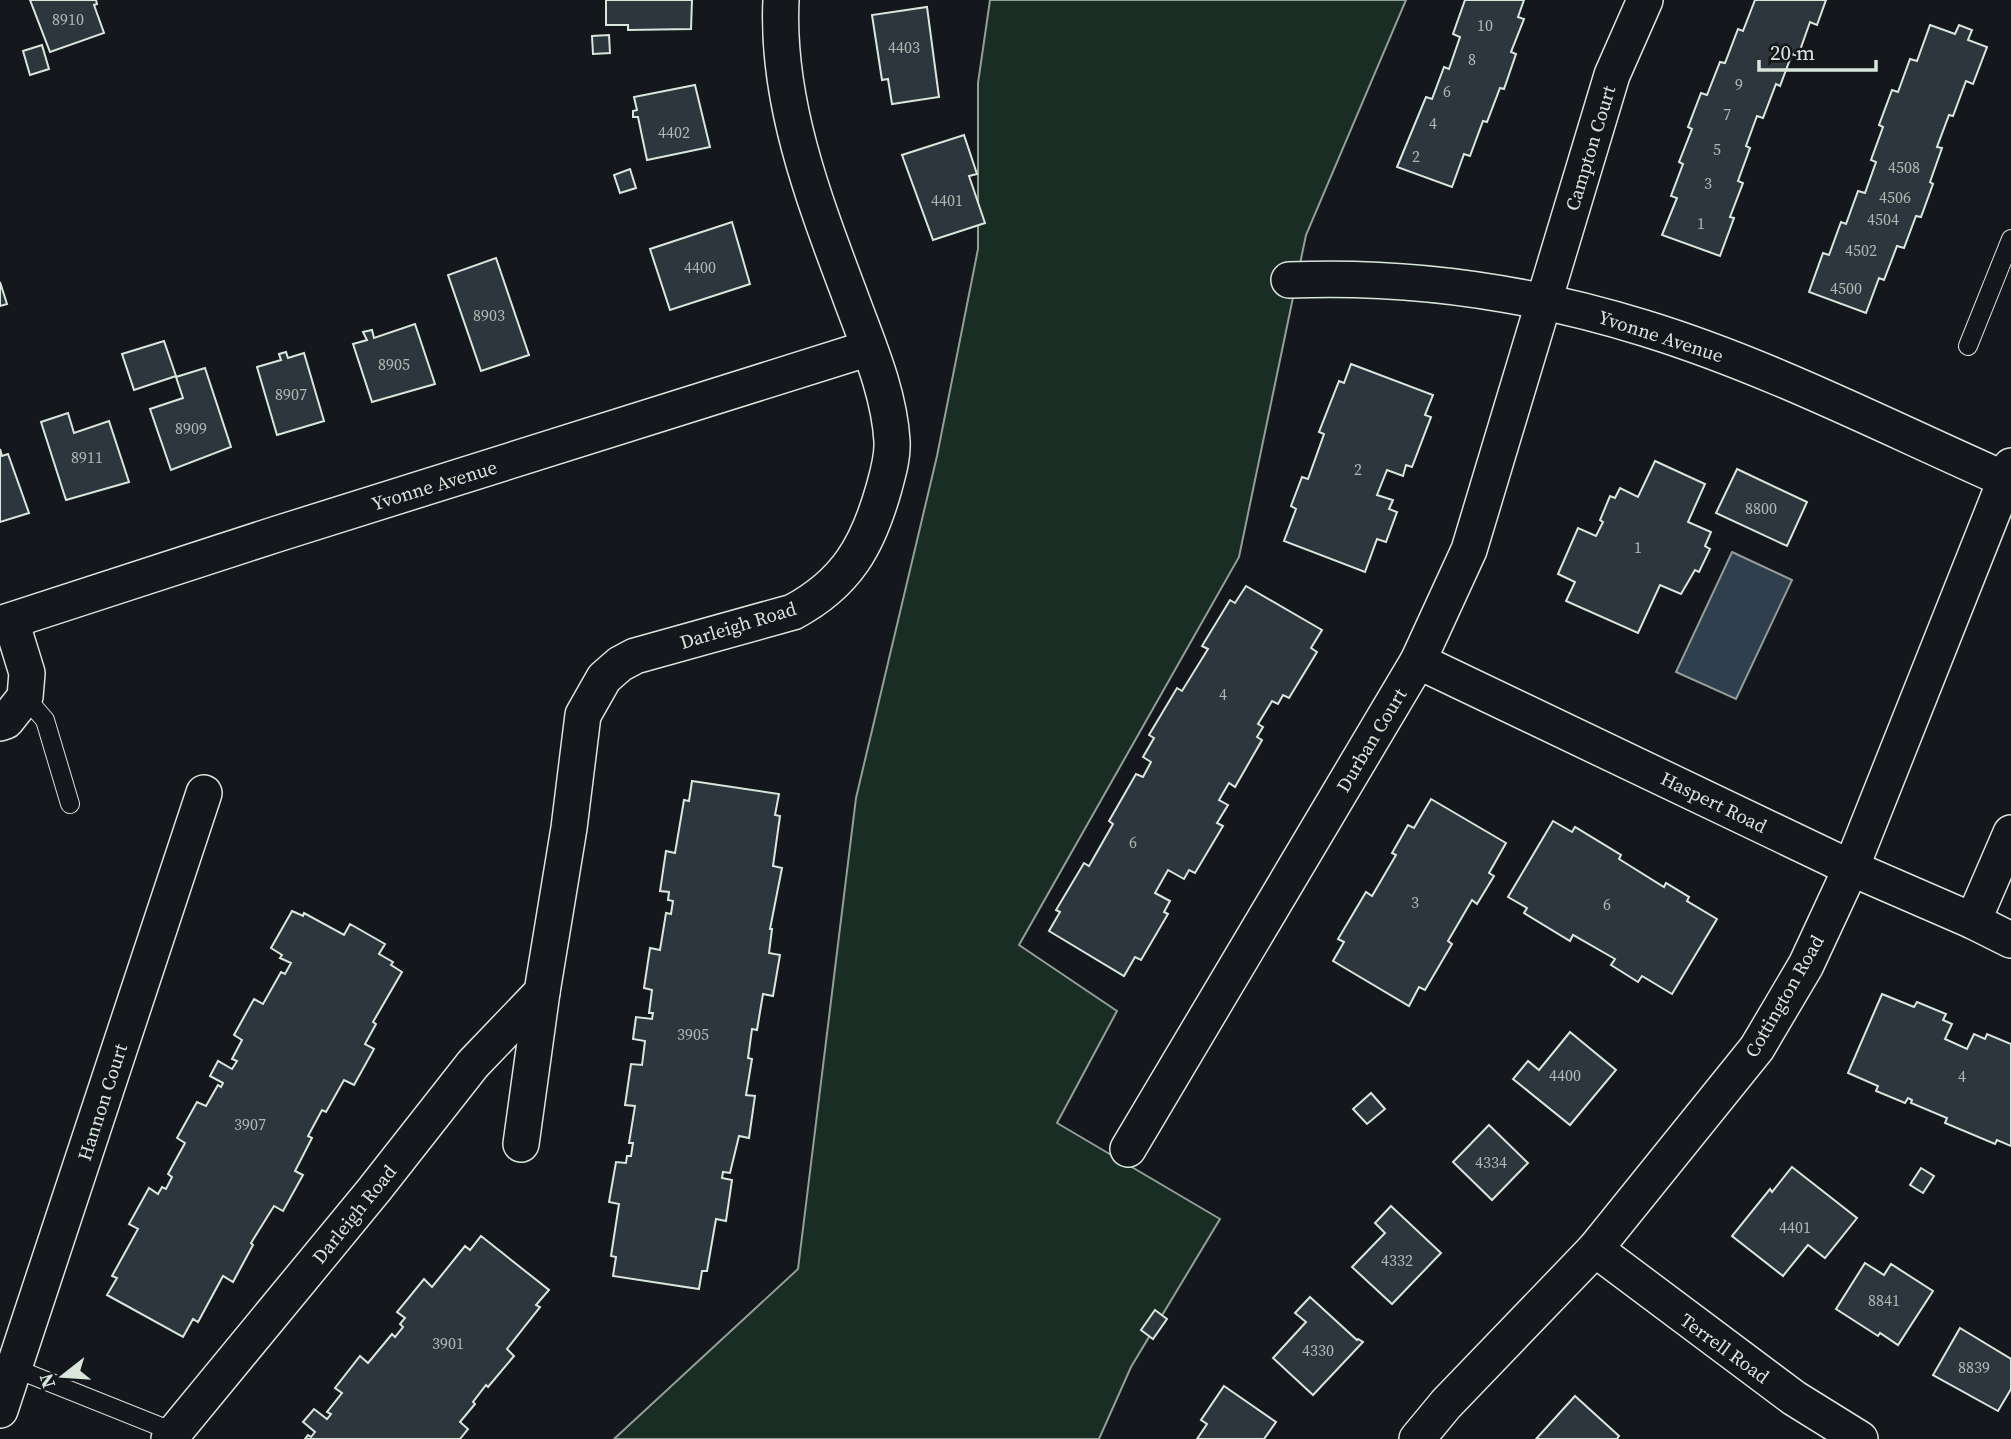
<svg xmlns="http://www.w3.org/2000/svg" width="2011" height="1439" font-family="'Source Serif 4',serif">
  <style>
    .green { fill: #1a2d24; stroke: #939e99; stroke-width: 2 }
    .water { fill: #2f3f4d; stroke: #939e99; stroke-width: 2 }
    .building { fill: #2c363c; stroke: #d8e6dc; stroke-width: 2 }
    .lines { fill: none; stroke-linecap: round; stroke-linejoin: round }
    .lane-casing { stroke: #d8e6dc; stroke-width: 20 }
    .street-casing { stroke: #d8e6dc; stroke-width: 38 }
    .lane { stroke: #14181c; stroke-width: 18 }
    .street { stroke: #14181c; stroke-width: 35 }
    .labels { text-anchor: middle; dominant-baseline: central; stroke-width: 5; stroke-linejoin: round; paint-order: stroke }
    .number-label { font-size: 16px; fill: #adbab4 }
    .street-label { font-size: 19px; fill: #d8e6dc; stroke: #14181c }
  </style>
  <rect width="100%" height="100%" fill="#14181c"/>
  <polygon class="green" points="990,0 1406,0 1306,235 1239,557 1019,945 1117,1011 1057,1123 1220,1219 1131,1367 1099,1439 614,1439 798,1269 856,798 937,456 978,249 978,83"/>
  <polygon class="water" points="1732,552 1792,580 1736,699 1676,672"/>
  <g class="building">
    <polygon points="30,0 96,0 97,4 94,5 104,33 50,52"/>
    <polygon points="606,0 692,0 691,29 628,30 628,25 606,25"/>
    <polygon points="1465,0 1524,0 1518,17 1524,19 1511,52 1516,54 1504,89 1500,88 1487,122 1483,121 1470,156 1464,154 1452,187 1397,167 1426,97 1432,99 1444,67 1449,69 1460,37 1453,34"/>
    <polygon points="1755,0 1826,0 1817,25 1810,22 1798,56 1792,54 1780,86 1776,84 1763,118 1757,116 1746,146 1750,148 1738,181 1743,183 1730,217 1734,218 1720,256 1662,235 1677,198 1671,196 1683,164 1679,162 1692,129 1688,127 1701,93 1707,95 1720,62 1725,63 1738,29 1743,31"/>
    <polygon points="927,7 939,97 892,104 888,79 882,80 872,15"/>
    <polygon points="1930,25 1955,34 1959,25 1972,30 1968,40 1987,47 1973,84 1966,81 1953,116 1949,115 1937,147 1942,148 1930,182 1933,184 1921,217 1916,216 1904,248 1897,246 1884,280 1879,278 1866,313 1809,292 1823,253 1829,255 1841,222 1846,224 1858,191 1865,193 1876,162 1871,160 1883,127 1879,125 1892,90 1898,92 1910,59 1917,61"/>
    <polygon points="609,35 610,53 593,54 592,36"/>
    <polygon points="42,45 49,69 30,75 23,51"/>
    <polygon points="695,85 710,147 647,160 638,117 633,117 633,111 637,110 634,97"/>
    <polygon points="964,135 977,174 969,176 985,223 933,240 902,155"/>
    <polygon points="630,169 636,188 620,193 614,175"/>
    <polygon points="732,222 750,284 670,310 650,249"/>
    <polygon points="496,258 529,355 481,371 448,275"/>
    <polygon points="0,282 7,304 0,306"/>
    <polygon points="415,324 435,384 372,402 353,344 367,340 363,332 372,330 374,338"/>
    <polygon points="164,341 176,376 134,390 122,354"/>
    <polygon points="286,352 288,358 304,353 324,421 277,435 257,367 281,360 279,354"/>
    <polygon points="1351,364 1433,395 1425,415 1431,417 1412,467 1406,465 1403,476 1387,470 1377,495 1393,500 1389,509 1397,512 1386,542 1377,539 1365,572 1284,541 1296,509 1291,506 1302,477 1308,479 1324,434 1319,432 1339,381 1344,383"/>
    <polygon points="205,368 231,447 171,470 150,409 183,398 176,377"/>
    <polygon points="68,413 74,433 109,421 129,482 66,500 41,422"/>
    <polygon points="0,449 2,456 8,454 29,513 0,522"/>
    <polygon points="1655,461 1705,484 1688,522 1711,532 1705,546 1710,549 1699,572 1695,570 1681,594 1660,585 1638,633 1566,601 1575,582 1558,574 1578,528 1596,536 1603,522 1600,520 1610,496 1615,498 1620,488 1638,497"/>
    <polygon points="1737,469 1807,502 1787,546 1716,513"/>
    <polygon points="1246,586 1322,630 1311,648 1317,652 1289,698 1283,695 1278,704 1272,701 1258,724 1263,727 1257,737 1262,740 1235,787 1229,783 1219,800 1228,805 1217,823 1223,826 1195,873 1189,870 1184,879 1168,870 1155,893 1170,901 1164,912 1168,914 1141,960 1135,957 1124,976 1049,931 1060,912 1056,910 1084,863 1089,866 1113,824 1109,821 1136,774 1143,777 1151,762 1143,757 1154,738 1149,735 1177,688 1182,691 1208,649 1202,646 1230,600 1235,603"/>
    <polygon points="692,781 779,794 775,815 780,816 773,866 782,868 770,929 772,929 769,953 780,955 773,996 763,994 757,1030 752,1029 748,1058 752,1059 746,1095 755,1096 749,1138 739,1136 730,1173 723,1172 722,1178 732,1180 726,1221 716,1219 707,1271 702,1271 699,1289 613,1276 616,1257 611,1256 619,1204 609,1202 616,1162 626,1163 627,1156 631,1156 633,1143 629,1143 635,1106 625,1105 631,1064 642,1065 645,1041 633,1039 636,1017 652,1019 653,1013 649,1013 652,990 644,988 650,948 660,950 666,913 671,914 673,901 668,900 669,892 660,891 666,851 675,853 684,800 689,801"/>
    <polygon points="1431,799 1506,843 1489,873 1494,876 1477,904 1472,900 1448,941 1452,944 1425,990 1419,987 1409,1006 1333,961 1344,942 1338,939 1366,892 1372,896 1396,855 1392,853 1408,825 1414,828"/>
    <polygon points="1553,821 1572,832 1575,827 1621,855 1619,859 1664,887 1666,883 1689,897 1687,901 1717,919 1672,994 1642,976 1638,982 1611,965 1615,959 1573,935 1570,941 1524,913 1527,908 1508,897"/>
    <polygon points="292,911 303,916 304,913 344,935 350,924 385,944 379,954 393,962 391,965 402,972 373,1022 376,1024 365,1044 374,1049 354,1085 344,1080 326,1112 322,1110 308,1136 312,1138 295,1171 303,1175 283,1211 274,1206 251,1243 253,1245 233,1282 223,1276 198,1322 193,1319 183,1337 107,1295 117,1278 112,1276 138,1229 129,1224 149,1188 158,1194 162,1187 166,1189 172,1177 168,1174 185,1143 177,1138 197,1102 206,1106 218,1085 221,1087 223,1083 210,1076 218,1061 232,1069 237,1061 232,1059 242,1040 234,1035 254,999 263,1004 281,972 285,974 291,963 280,958 282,955 271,948"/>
    <polygon points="1882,994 1914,1007 1917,1002 1946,1014 1943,1020 1952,1024 1945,1039 1967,1049 1974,1034 1985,1039 1987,1034 2011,1044 2011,1146 1997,1140 1995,1144 1945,1123 1947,1118 1911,1103 1912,1100 1908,1098 1905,1103 1876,1091 1878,1086 1848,1073"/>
    <polygon points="1570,1032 1616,1070 1570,1125 1513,1079 1528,1061 1539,1070"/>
    <polygon points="1371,1093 1385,1109 1367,1124 1353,1109"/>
    <polygon points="1489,1125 1528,1163 1492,1200 1453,1162"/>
    <polygon points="1792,1167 1857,1218 1825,1258 1808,1245 1783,1276 1732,1236 1770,1189 1772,1192"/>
    <polygon points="1921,1168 1934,1176 1923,1193 1910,1185"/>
    <polygon points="1391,1206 1441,1253 1392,1304 1352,1267 1385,1233 1375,1223"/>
    <polygon points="481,1236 549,1290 536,1305 540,1307 507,1349 514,1356 488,1387 486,1385 473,1402 475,1404 460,1422 468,1429 460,1439 305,1439 308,1435 311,1437 315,1432 303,1422 314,1409 327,1419 331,1414 327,1412 342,1393 335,1388 360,1356 368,1363 392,1334 395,1337 403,1327 400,1324 405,1318 397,1312 424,1279 432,1287 465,1246 470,1250"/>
    <polygon points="1865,1263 1884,1275 1891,1264 1933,1291 1898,1345 1880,1333 1878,1336 1836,1309"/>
    <polygon points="1310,1297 1357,1340 1358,1339 1363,1342 1313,1395 1273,1358 1306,1322 1295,1313"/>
    <polygon points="1155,1310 1167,1319 1153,1339 1141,1330"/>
    <polygon points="1960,1328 2011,1359 2011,1389 1998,1411 1933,1375"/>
    <polygon points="1224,1386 1276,1422 1264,1439 1197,1439 1207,1424 1201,1420"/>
    <polygon points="1575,1396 1619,1436 1617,1439 1536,1439"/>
  </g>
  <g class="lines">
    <defs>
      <g id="lane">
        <polyline points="1968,346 2011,239"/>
        <polyline points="25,697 45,720 70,804"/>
        <polyline points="14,1368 174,1432"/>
      </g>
      <g id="street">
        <path d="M 1289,280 C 1410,275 1528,292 1644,328 C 1771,367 1890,429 2011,482"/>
        <polyline points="0,624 277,534 869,348"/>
        <polyline points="1418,661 1851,868 1973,921 2011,940"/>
        <polyline points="0,723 6,721 25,697 27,673 11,621"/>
        <polyline points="1973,921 2011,833"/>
        <polyline points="521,1144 542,992"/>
        <polyline points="1128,1149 1418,661 1469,550 1612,75 1645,0"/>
        <polyline points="1595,1249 1794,1398 1860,1439"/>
        <polyline points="0,1410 204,793"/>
        <path d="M 169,1439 L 374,1190 L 473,1064 L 542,992 L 569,828 L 583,715 L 604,678 L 620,664 L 635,656 L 793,612 C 847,583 868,545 884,488 C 888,473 893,457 892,441 C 889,390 866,340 849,293 C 814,200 776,101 781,0"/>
        <polyline points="1417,1439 1446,1404 1595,1249 1757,1048 1806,965 1851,868 2011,466"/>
      </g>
    </defs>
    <use href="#lane" class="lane-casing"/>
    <use href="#street" class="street-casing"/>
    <use href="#lane" class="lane"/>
    <use href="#street" class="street"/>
  </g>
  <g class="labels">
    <g class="number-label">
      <text x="68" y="19">8910</text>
      <text x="1485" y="25">10</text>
      <text x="904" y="47">4403</text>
      <text x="1472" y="59">8</text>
      <text x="1739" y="84">9</text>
      <text x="1447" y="91">6</text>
      <text x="1727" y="114">7</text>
      <text x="1433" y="123">4</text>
      <text x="674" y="132">4402</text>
      <text x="1717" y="149">5</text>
      <text x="1416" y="156">2</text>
      <text x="1904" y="167">4508</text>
      <text x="1708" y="183">3</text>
      <text x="1895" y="197">4506</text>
      <text x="947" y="200">4401</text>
      <text x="1883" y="219">4504</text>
      <text x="1701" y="223">1</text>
      <text x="1861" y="250">4502</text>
      <text x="700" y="267">4400</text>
      <text x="1846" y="288">4500</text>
      <text x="489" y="315">8903</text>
      <text x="394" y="364">8905</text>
      <text x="291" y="394">8907</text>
      <text x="191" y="428">8909</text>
      <text x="87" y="457">8911</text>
      <text x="1358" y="469">2</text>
      <text x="1761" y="508">8800</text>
      <text x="1638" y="547">1</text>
      <text x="1223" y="694">4</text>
      <text x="1133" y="842">6</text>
      <text x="1415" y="902">3</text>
      <text x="1607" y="904">6</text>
      <text x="693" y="1034">3905</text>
      <text x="1565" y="1075">4400</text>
      <text x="1962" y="1076">4</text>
      <text x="250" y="1124">3907</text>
      <text x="1491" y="1162">4334</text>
      <text x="1795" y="1227">4401</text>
      <text x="1397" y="1260">4332</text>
      <text x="1884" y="1300">8841</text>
      <text x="448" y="1343">3901</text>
      <text x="1318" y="1350">4330</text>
      <text x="1974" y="1367">8839</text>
    </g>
    <g class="street-label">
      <text transform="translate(1590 148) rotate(-73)">Campton Court</text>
      <text transform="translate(1661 336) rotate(18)">Yvonne Avenue</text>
      <text transform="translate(434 485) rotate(-17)">Yvonne Avenue</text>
      <text transform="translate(738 625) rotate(-17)">Darleigh Road</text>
      <text transform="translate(1371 740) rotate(-59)">Durban Court</text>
      <text transform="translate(1714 802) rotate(26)">Haspert Road</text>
      <text transform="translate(1784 996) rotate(-60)">Cottington Road</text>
      <text transform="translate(102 1102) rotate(-72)">Hannon Court</text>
      <text transform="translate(354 1214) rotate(-51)">Darleigh Road</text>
      <text transform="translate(1725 1348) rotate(36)">Terrell Road</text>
    </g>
  </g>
  <g transform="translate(63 1376) rotate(253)" stroke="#14181c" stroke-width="5" paint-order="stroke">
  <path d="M0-5L12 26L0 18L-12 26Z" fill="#d8e6dc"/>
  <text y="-10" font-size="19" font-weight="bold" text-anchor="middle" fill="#d8e6dc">N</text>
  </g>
  <path d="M1759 60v10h117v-10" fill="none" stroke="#d8e6dc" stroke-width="3.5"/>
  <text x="1770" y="60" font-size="21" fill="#d8e6dc" stroke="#14181c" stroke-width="5" paint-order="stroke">20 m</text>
</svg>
